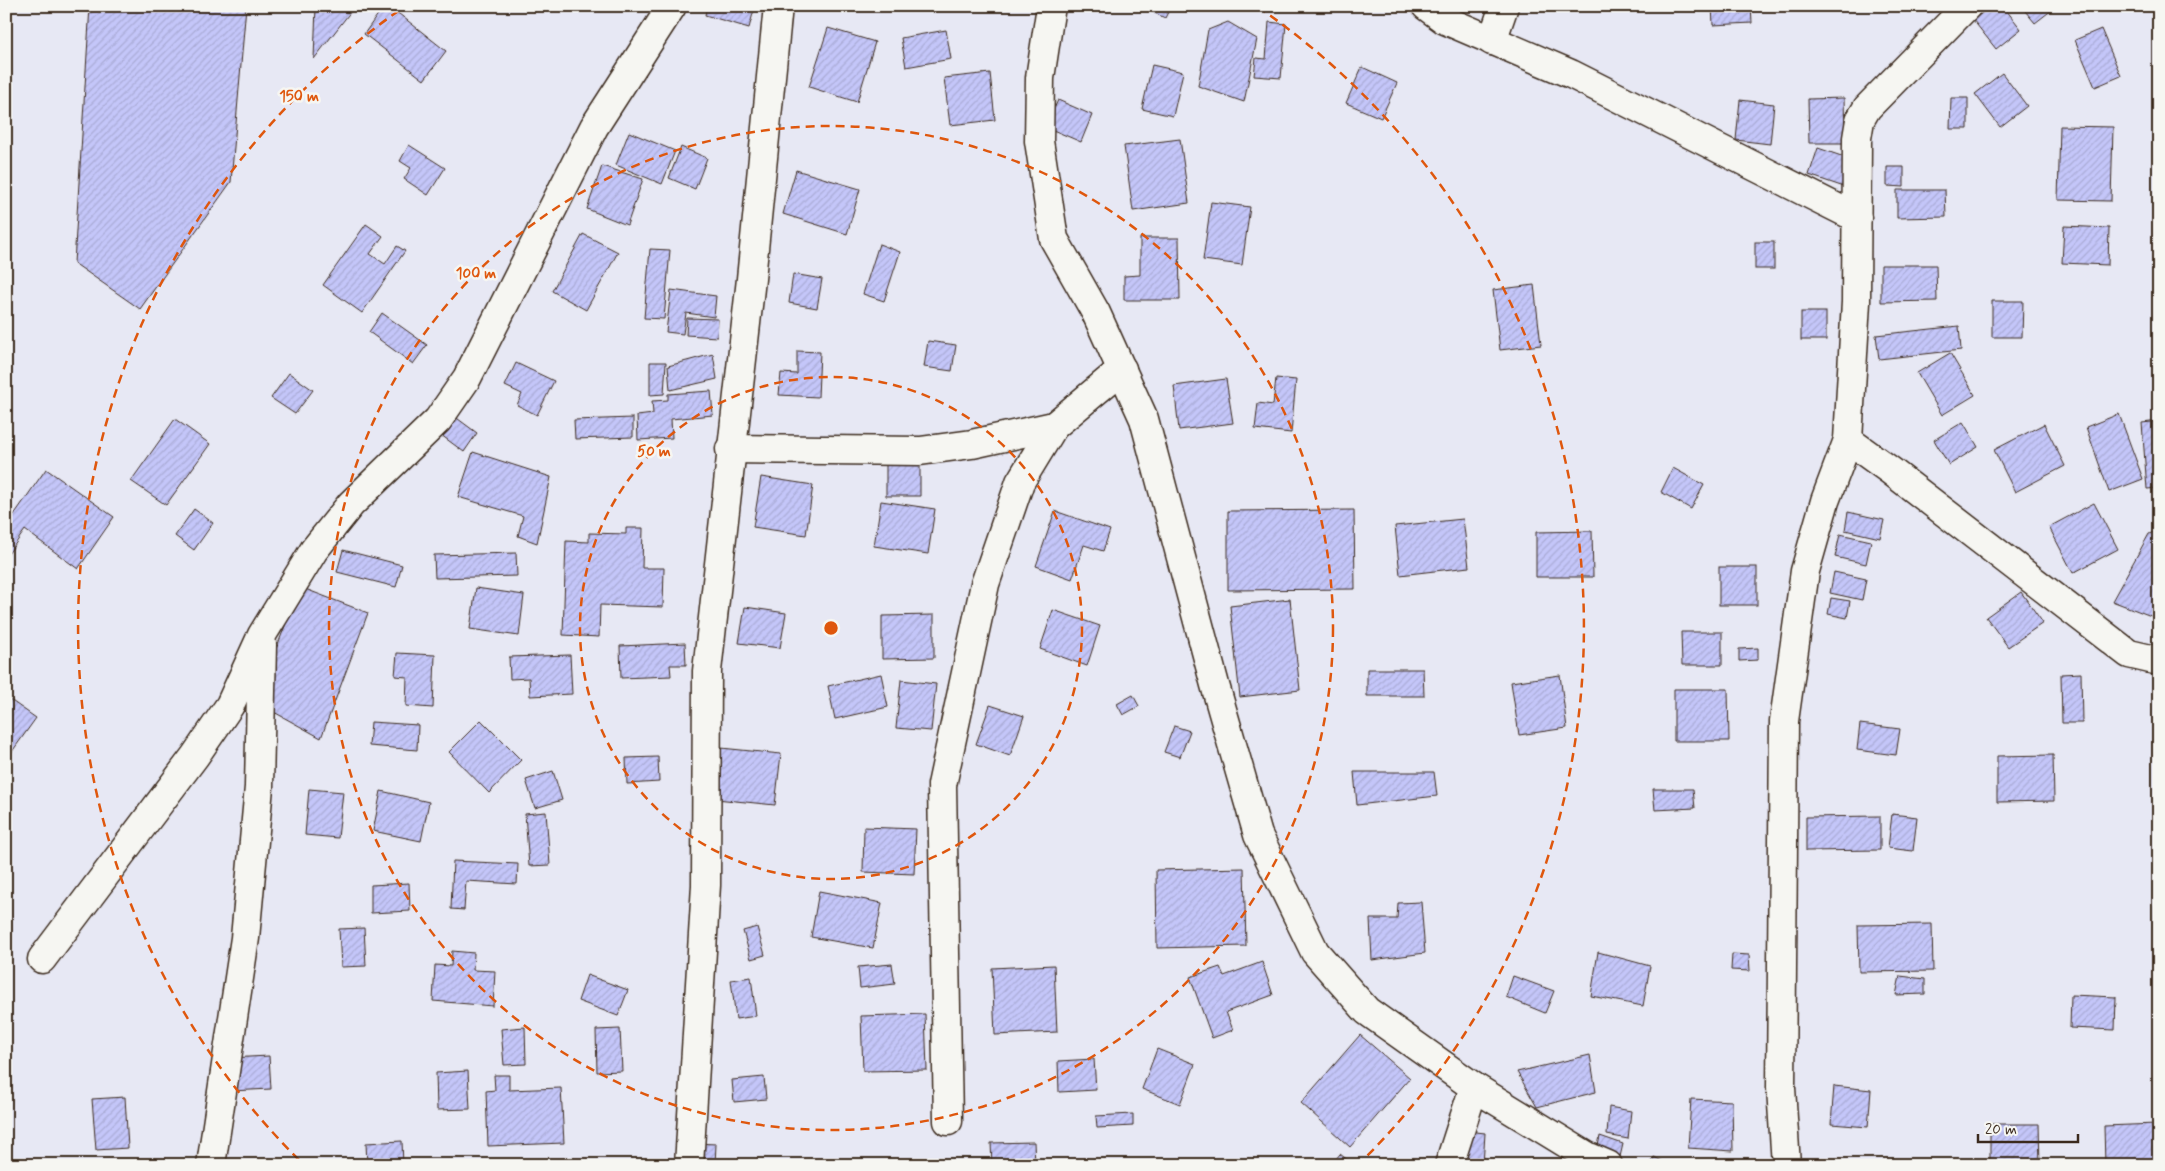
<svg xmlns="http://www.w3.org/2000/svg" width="2165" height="1171" font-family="Mynerve,sans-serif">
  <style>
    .building { fill: url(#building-hatch); stroke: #3b2a1e }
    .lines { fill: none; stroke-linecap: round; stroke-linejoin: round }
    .minor-casing { stroke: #3b2a1e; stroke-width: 31 }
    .minor { stroke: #f6f6f2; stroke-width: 28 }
    .ring { fill: none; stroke: #df570d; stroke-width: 2.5; stroke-dasharray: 9 6 }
    .centre { fill: #df570d; stroke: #f6f6f2; stroke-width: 2.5 }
    .ring-label { font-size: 15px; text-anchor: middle; font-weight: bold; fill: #df570d; stroke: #f6f6f2; stroke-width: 5; stroke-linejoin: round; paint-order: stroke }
  </style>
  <defs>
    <pattern id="building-hatch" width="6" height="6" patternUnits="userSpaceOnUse" patternTransform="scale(1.25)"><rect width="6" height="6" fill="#c4c6f9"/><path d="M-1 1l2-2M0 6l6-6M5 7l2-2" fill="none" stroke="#a9aad5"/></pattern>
  </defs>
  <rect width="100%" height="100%" fill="#e7e8f4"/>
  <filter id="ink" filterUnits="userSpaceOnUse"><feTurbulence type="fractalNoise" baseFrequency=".02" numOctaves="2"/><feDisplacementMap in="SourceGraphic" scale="10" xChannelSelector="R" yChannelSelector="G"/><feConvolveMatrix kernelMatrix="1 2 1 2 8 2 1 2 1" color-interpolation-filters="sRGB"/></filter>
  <g filter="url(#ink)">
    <g class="building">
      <polygon points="90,6 246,6 231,182 140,309 74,263"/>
      <polygon points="316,6 355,6 314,59"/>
      <polygon points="384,6 389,6 446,51 424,80 364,34"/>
      <polygon points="707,6 755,6 749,28 705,15"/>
      <polygon points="1140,6 1171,6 1165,18"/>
      <polygon points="1712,6 1751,6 1752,23 1713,25"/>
      <polygon points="1991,6 2003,6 2021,29 1996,49 1973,20"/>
      <polygon points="2021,6 2057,6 2035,23"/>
      <polygon points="1228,22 1257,39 1244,102 1198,86 1208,30"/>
      <polygon points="1269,22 1286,24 1281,78 1254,76 1256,58 1266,59"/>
      <polygon points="828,28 875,42 857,102 809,87"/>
      <polygon points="2101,29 2121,76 2095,87 2075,40"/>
      <polygon points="946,30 951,59 906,67 901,38"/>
      <polygon points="1152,65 1183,72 1173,116 1142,109"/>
      <polygon points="1362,67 1397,83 1381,118 1346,103"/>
      <polygon points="990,73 995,120 950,125 944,78"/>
      <polygon points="2002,73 2027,106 2000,127 1975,94"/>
      <polygon points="1844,98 1845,143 1809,143 1808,99"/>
      <polygon points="1951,98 1968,98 1968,129 1950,129"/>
      <polygon points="1058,100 1092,115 1081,142 1046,127"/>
      <polygon points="1740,100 1774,104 1770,144 1736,140"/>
      <polygon points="2060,126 2113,127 2111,201 2058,200"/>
      <polygon points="629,132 675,151 662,184 616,165"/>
      <polygon points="1180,139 1189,203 1133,211 1124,146"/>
      <polygon points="409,145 445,168 428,195 404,179 411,168 400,161"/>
      <polygon points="681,147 707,158 695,189 669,178"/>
      <polygon points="1818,148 1856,161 1847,188 1809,175"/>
      <polygon points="602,166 643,179 627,225 587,209"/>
      <polygon points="1887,167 1904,167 1904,187 1887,186"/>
      <polygon points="796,170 860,189 847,234 783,214"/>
      <polygon points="1897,190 1945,190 1946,217 1897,218"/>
      <polygon points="1211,202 1250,207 1242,265 1203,260"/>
      <polygon points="366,224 383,236 370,254 385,264 397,246 405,251 362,313 323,285"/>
      <polygon points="2064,226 2109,228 2108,265 2062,263"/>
      <polygon points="583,234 618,252 586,310 552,291"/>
      <polygon points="1140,238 1179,238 1180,300 1124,300 1124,276 1140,275"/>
      <rect x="1755" y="242" width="19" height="27"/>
      <polygon points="879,244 900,252 884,301 863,294"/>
      <polygon points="650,249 670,250 664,319 644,318"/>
      <polygon points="1881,265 1936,265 1937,301 1881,302"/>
      <polygon points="793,274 822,279 817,308 789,303"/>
      <polygon points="1534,285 1541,345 1500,350 1493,290"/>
      <polygon points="671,290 716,296 714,317 686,313 683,334 666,332"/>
      <polygon points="1992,301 2023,301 2022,337 1992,337"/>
      <rect x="1801" y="312" width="25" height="28"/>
      <polygon points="382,313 427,345 413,364 369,332"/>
      <polygon points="687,318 718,319 717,337 686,335"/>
      <polygon points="1959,326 1961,350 1879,359 1876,335"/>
      <polygon points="928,341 956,345 952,371 924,367"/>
      <polygon points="797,351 820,352 818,397 779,395 781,373 797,374"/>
      <polygon points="1950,353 1975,395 1942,415 1917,373"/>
      <polygon points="713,354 717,379 670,390 668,366"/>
      <polygon points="650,362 666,362 664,394 650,395"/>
      <polygon points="516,363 554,381 537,415 517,405 522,394 505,386"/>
      <polygon points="289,373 313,390 295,414 271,398"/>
      <polygon points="1276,378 1296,380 1291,433 1255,429 1258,403 1273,405"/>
      <polygon points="1226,379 1233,423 1179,430 1174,386"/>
      <polygon points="711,391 713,415 671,419 672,438 638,440 637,416 653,414 652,401 668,400 668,394"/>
      <polygon points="450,413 477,433 464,452 437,432"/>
      <polygon points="2119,414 2143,479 2109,492 2086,427"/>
      <polygon points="633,418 633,437 575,439 574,420"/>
      <polygon points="175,419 210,444 166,505 131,481"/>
      <polygon points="2159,421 2159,488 2147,489 2142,423"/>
      <polygon points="1963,422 1978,447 1949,465 1934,440"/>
      <polygon points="2044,424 2065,466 2015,492 1994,450"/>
      <polygon points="473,452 551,477 537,543 518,536 523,516 458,497"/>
      <polygon points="920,455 920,496 886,496 886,456"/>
      <polygon points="1673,468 1704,485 1691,509 1661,492"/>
      <polygon points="46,469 114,517 78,569 25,530 6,557 6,520 9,522"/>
      <polygon points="761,477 813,485 806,535 753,527"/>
      <polygon points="881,501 935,509 928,554 874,546"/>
      <polygon points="2094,503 2118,549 2073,573 2049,527"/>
      <polygon points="194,509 213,523 194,550 175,536"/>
      <polygon points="1354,510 1355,589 1228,590 1228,511"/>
      <polygon points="1055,511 1110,530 1103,551 1084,545 1072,579 1036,566"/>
      <polygon points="1848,512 1884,520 1880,538 1845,530"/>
      <polygon points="1463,519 1469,567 1400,575 1395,526"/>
      <polygon points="626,528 643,528 642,568 664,568 663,607 600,605 599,637 563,635 566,541 589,542 589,533 626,534"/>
      <polygon points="2159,530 2159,619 2112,601 2149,534"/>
      <polygon points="1592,531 1593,577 1536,577 1536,532"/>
      <polygon points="1840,534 1871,541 1866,564 1835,557"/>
      <polygon points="343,550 402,565 396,587 337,572"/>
      <polygon points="516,553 517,576 435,578 434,555"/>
      <rect x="1719" y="567" width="38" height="38"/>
      <polygon points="1834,572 1866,579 1862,600 1830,593"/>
      <polygon points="300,587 368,613 321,738 263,706 268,670"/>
      <polygon points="476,588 524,595 519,636 470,629"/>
      <polygon points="2021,592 2043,623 2008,647 1986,617"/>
      <polygon points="1831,598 1850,601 1847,618 1828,614"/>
      <polygon points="1290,599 1300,690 1240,697 1230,606"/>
      <polygon points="745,607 786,613 780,648 739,643"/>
      <polygon points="1053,610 1100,626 1087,666 1040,649"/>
      <polygon points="934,615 934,658 882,659 882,616"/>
      <polygon points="1681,632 1722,632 1722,665 1682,665"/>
      <polygon points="685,643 686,665 670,665 671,676 621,678 620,646"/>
      <polygon points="1758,648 1758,660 1739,661 1739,649"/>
      <polygon points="397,653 435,655 433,708 406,706 407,677 395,676"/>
      <polygon points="570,655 572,694 530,696 529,678 510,679 509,657"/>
      <polygon points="1367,669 1423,669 1424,696 1367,696"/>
      <polygon points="2081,673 2082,723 2062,723 2061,674"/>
      <polygon points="881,674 888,707 835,719 828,686"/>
      <polygon points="1560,675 1567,728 1519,735 1511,682"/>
      <polygon points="901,680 936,684 931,731 896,728"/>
      <polygon points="1674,689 1728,689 1729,741 1674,741"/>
      <polygon points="1133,695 1139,706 1123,715 1117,704"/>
      <polygon points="6,697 36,718 6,760"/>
      <polygon points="990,705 1024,716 1010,756 976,744"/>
      <polygon points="481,720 521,760 489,793 449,752"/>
      <polygon points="371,722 418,725 417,750 369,746"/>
      <polygon points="1860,724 1900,729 1896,755 1857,750"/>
      <polygon points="1174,726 1190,731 1180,757 1164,752"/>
      <polygon points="721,748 781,754 775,805 716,799"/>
      <polygon points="2053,755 2054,801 1997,802 1997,756"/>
      <polygon points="658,757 659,782 627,784 626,758"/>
      <polygon points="553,771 562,800 535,808 526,780"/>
      <polygon points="1354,772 1434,772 1437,796 1357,805"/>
      <polygon points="309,789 343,792 338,838 305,835"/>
      <polygon points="1653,789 1693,789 1695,808 1655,810"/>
      <polygon points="381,791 429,802 421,841 373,831"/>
      <polygon points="546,812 550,865 529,866 525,814"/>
      <polygon points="1892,814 1917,817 1913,851 1888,848"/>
      <polygon points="1880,816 1880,850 1806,851 1806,817"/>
      <polygon points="864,827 916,829 914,874 863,872"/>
      <polygon points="453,861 518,864 517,884 466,881 464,910 451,909"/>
      <polygon points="1244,868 1246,946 1157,948 1156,870"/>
      <polygon points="409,883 410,911 371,913 371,885"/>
      <polygon points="819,891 882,903 873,948 811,937"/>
      <polygon points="1421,902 1425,953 1372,960 1370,919 1397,919 1398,903"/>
      <polygon points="2155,906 2159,906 2159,928 2154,928"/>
      <polygon points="1932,924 1933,971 1859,972 1858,925"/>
      <polygon points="757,927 765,955 751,959 743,931"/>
      <polygon points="364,928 366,966 341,967 339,929"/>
      <polygon points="452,951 474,953 473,970 495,971 493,1006 433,1001 435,965 451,966"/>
      <polygon points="1598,952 1650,966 1643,1006 1591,996"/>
      <polygon points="1732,954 1749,955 1750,971 1731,970"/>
      <polygon points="1262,962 1273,995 1226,1012 1233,1030 1212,1038 1190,977 1220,967 1224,976"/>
      <polygon points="892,964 895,984 860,988 858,967"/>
      <polygon points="1054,965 1057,1032 995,1035 992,968"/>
      <polygon points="587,975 628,990 618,1016 578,1001"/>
      <polygon points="1513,976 1554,991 1545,1013 1506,997"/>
      <polygon points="1900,976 1925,979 1925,994 1896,995"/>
      <polygon points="751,977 756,1016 736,1019 731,980"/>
      <polygon points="2071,995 2116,997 2115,1030 2070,1028"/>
      <polygon points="925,1014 927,1070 863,1071 861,1016"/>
      <polygon points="525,1027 526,1064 504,1065 501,1029"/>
      <polygon points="620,1029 622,1071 597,1072 596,1030"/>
      <polygon points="1360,1035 1410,1078 1350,1147 1301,1103"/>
      <polygon points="1157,1049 1195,1064 1180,1104 1142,1089"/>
      <polygon points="1590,1055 1596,1092 1537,1107 1517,1072"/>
      <polygon points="269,1056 271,1089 231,1091 230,1058"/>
      <polygon points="1094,1059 1096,1090 1059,1092 1058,1061"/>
      <polygon points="468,1071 470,1109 437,1110 436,1073"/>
      <polygon points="494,1075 509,1075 509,1090 561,1088 564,1143 488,1146 486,1091 495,1090"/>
      <polygon points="764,1077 766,1099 734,1102 732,1080"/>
      <polygon points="1834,1086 1871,1090 1868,1127 1831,1124"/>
      <polygon points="125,1097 128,1148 96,1150 92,1099"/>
      <polygon points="1691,1099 1732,1101 1733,1151 1688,1148"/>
      <polygon points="1609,1107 1631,1111 1628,1139 1607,1135"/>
      <polygon points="1133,1114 1133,1126 1097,1128 1096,1116"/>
      <polygon points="1990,1124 2039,1124 2040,1165 1990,1165"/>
      <polygon points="2157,1124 2159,1165 2105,1165 2104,1126"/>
      <polygon points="1467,1131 1485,1133 1483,1165 1453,1165"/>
      <polygon points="1600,1136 1623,1144 1619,1161 1596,1156"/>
      <polygon points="402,1141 403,1165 367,1165 366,1143"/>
      <polygon points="1034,1142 1035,1165 992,1165 991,1143"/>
      <polygon points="693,1143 716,1144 715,1165 691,1165"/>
      <polygon points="1340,1154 1354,1165 1331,1165"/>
      <polygon points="1654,1157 1670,1165 1650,1165"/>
    </g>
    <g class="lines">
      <defs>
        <g id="minor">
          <polyline points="1051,6 1040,78 1039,141 1054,239 1096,313 1144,419 1215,685 1258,835 1315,952 1367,1011 1474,1087 1587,1156 1608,1165"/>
          <polyline points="1426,6 1445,20 1571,74 1857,218"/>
          <polyline points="1492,41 1504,6"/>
          <polyline points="1848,440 1891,471 2129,654 2159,661"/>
          <polyline points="730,449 920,451 972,444 1054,426"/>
          <polyline points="42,959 195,756 230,705 262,635 314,550 351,504 438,420 467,378 594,127 672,6"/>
          <polyline points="948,1121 942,785 985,584 1020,482 1054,426 1122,369"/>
          <polyline points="211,1165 245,938 259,787 262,644"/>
          <polyline points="689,1165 706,885 707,671 751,279 778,6"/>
          <polyline points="1449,1165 1474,1087"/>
          <polyline points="1786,1165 1781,1088 1784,721 1805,571 1825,501 1848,440 1856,302 1857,138 1860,120 1867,108 1967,6"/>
        </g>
      </defs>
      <use href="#minor" class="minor-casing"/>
      <use href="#minor" class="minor"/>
    </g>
  </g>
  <g class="ring">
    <circle cx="831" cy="628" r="251"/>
    <circle cx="831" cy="628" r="502"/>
    <path d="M299 1160A753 753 0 0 1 404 7M1258 7A753 753 0 0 1 1363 1160"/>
  </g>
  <circle cx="831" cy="628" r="8" class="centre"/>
  <g class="ring-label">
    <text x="299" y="101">150 m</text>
    <text x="476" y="278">100 m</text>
    <text x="654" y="456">50 m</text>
  </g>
  <rect width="2165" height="1171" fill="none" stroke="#f6f6f2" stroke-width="25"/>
  <rect x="12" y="12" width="2140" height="1146" fill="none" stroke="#3b2a1e" stroke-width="2" filter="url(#ink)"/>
  <path d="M1978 1134v8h100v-8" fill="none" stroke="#3b2a1e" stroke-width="2.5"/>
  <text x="1985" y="1134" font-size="15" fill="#3b2a1e" stroke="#f6f6f2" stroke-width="4" paint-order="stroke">20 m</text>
</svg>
